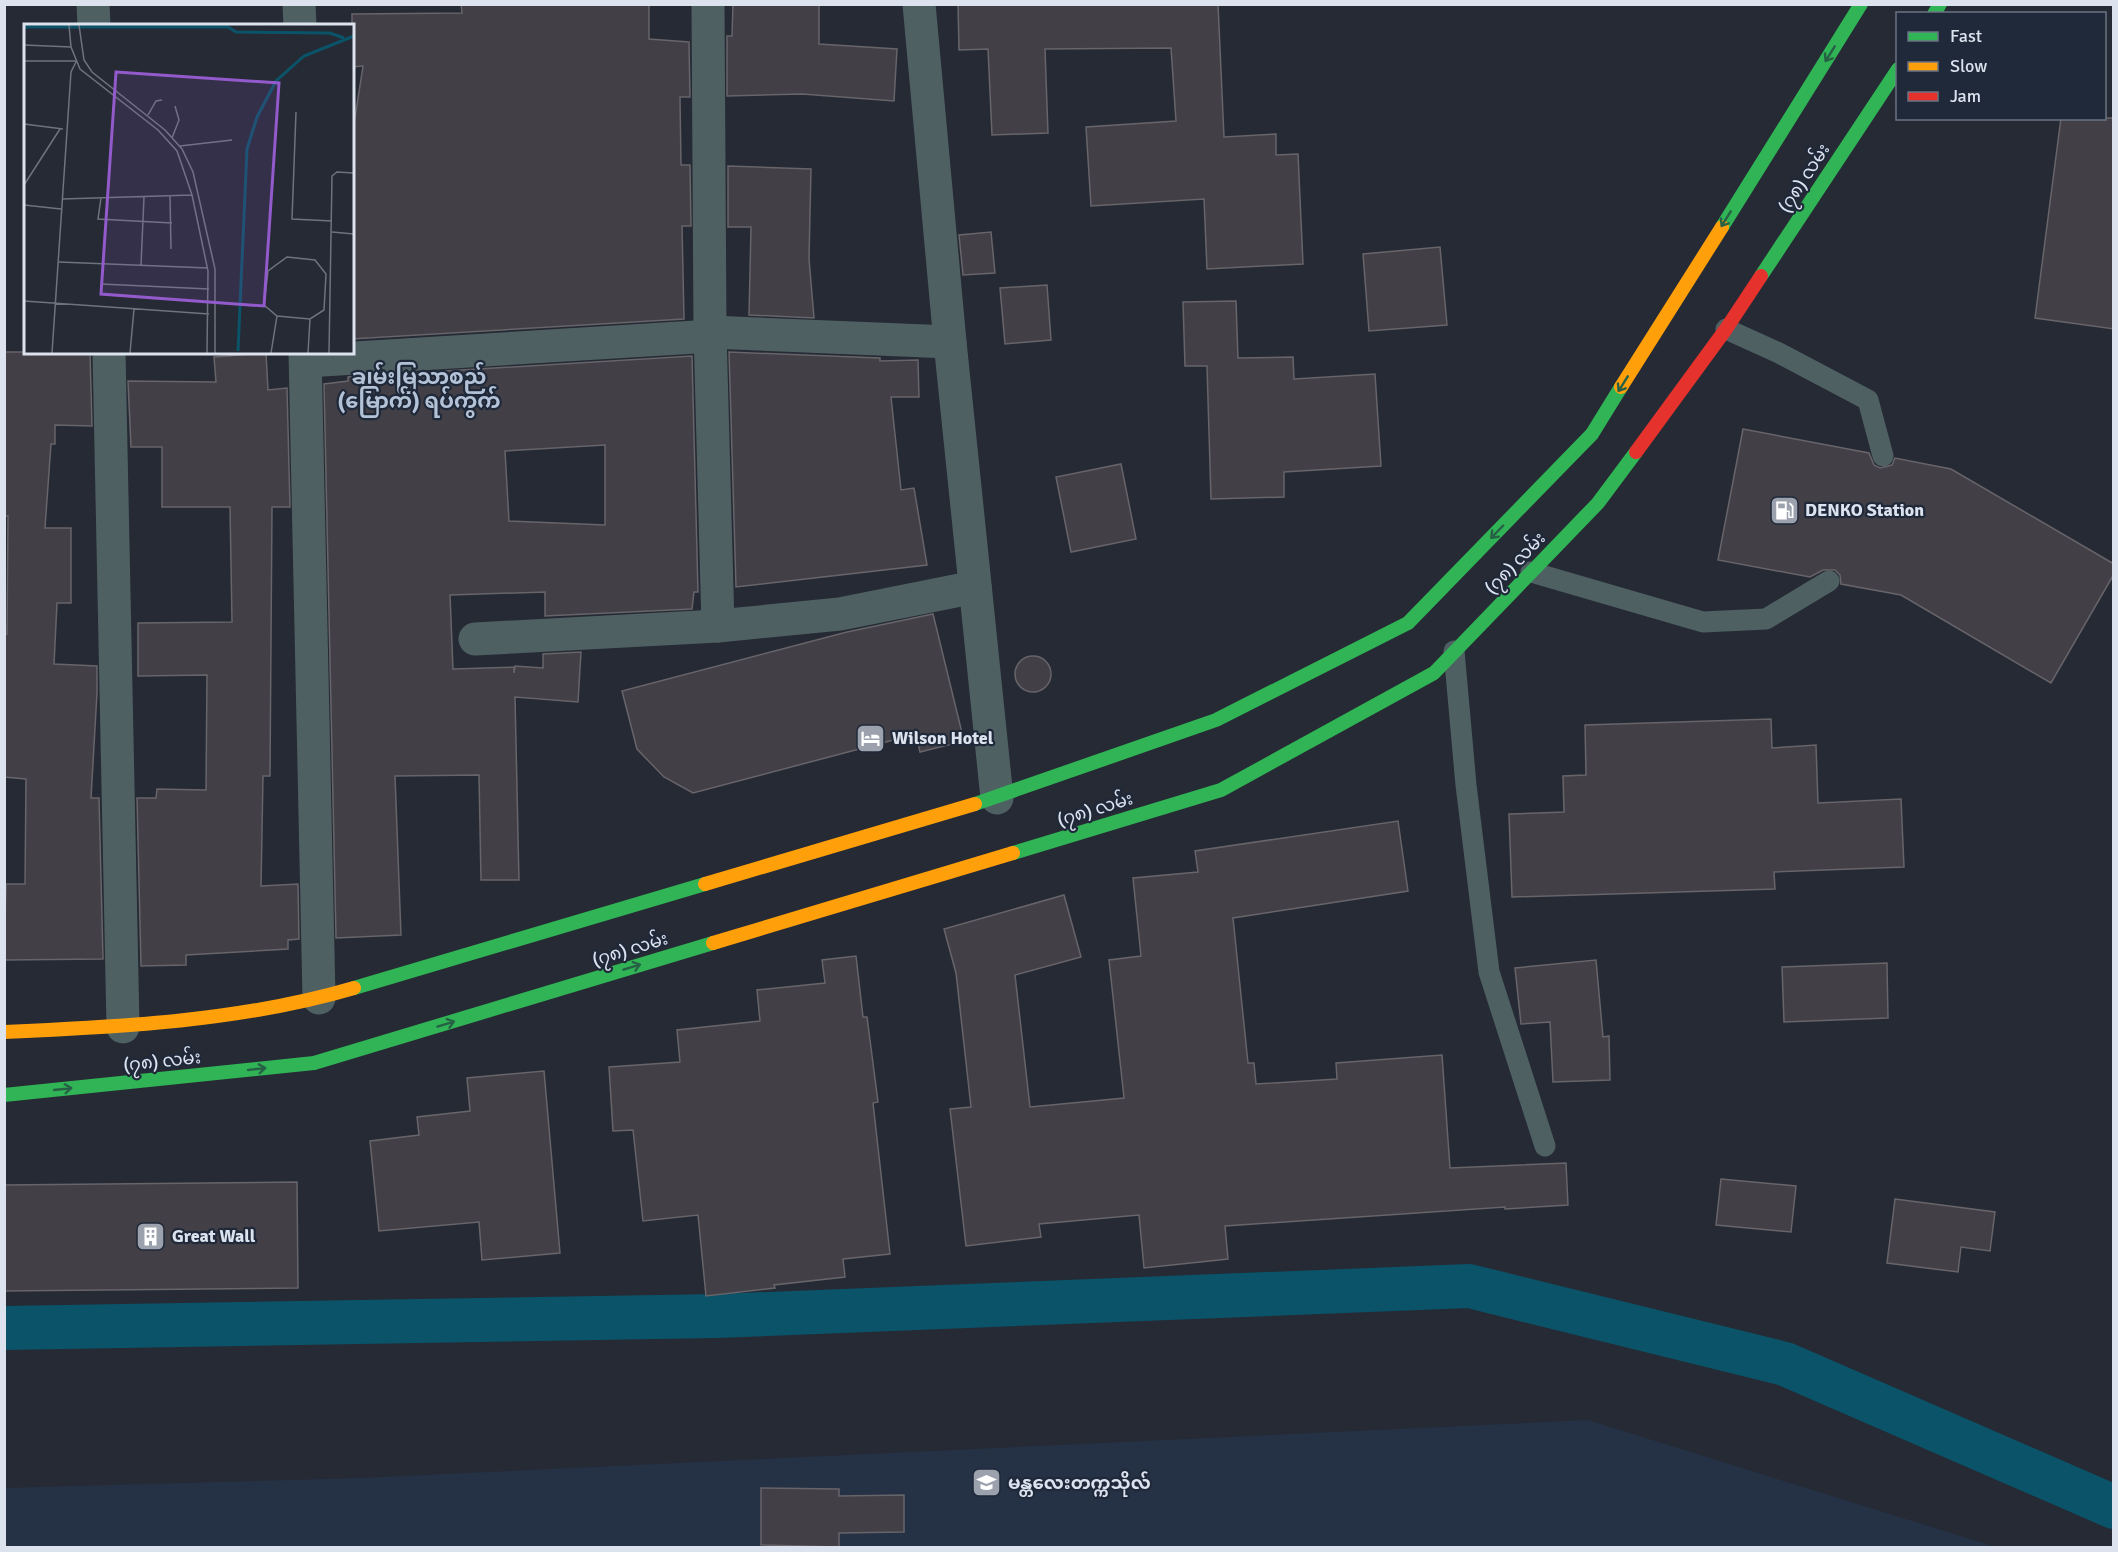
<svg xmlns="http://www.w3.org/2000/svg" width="2118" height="1552" font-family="Signika,'Noto Sans Myanmar',sans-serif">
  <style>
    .built { fill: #253145 }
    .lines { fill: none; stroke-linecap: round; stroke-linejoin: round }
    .canal { stroke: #0b5368; stroke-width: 44 }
    .building { fill: #424046; stroke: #67646a; stroke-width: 1.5; fill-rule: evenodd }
    .lane { stroke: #4f6063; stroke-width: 21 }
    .street { stroke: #4f6063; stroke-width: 33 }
    .fast { stroke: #30b455; stroke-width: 14 }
    .slow { stroke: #ff9f0a; stroke-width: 14 }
    .jam { stroke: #e5322d; stroke-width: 14 }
    .oneway { stroke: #266145 }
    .labels { text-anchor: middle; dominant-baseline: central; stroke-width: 4.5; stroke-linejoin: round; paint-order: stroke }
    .street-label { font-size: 18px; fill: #dce3ee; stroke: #1f293a }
    .poi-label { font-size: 18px; font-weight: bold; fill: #dce3ee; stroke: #1f293a; text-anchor: start }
    .quarter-label { font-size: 21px; font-weight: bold; fill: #b4c2d7; stroke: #1f293a }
    .inset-river { fill: none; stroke: #0b5368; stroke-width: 3 }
    .inset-road { fill: none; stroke: #6e747e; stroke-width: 1.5 }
    .view { fill: #935acb; fill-opacity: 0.15; stroke: #935acb; stroke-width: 3 }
    .inset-edge { fill: none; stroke: #dce3ee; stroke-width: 3 }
  </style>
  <rect width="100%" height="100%" fill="#252a34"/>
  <polygon class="built" points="1588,1420 1996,1547 5,1548 4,1488 360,1478"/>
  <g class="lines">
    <polyline class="canal" points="4,1328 717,1316 1469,1286 1785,1364 2114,1507"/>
  </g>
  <g class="building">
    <polygon points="461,4 649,4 649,39 689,42 690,97 680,97 681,165 690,165 691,226 682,226 684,319 352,339 352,137 363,66 352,67 352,14 462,13"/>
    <polygon points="733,4 819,4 819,44 897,49 894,101 802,94 727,96 727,36 732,36"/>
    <polygon points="958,4 1218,4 1224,137 1276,134 1276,155 1298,154 1303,264 1207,269 1204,199 1091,206 1086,127 1176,121 1171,48 1045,49 1048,133 992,135 988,49 959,50"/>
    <polygon points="2061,118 2114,118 2114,329 2035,318"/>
    <polygon points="728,166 811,169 809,259 814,318 749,315 751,227 728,227"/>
    <polygon points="991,232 995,273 963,275 959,235"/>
    <polygon points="1440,247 1447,325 1369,331 1363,254"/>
    <polygon points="1047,285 1051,340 1005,344 1000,288"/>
    <polygon points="1236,301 1238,358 1293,357 1294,379 1375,374 1381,466 1284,472 1284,497 1211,499 1207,366 1185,366 1183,302"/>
    <polygon points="4,352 90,352 92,426 55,425 55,444 51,444 45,528 71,528 71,603 57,603 54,664 97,666 97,693 91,798 99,798 103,959 4,960 6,884 25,884 26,779 4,777 4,634 7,634 8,516 4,516"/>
    <polygon points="729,352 880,358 880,361 918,360 919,397 891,397 901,490 914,488 927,565 736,587"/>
    <polygon points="266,353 268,390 287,388 290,507 272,507 270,776 263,776 261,886 298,884 299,939 288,940 288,949 186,955 186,965 141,966 137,798 156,798 157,789 206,790 207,675 138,676 138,623 232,622 230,507 162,507 162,447 131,447 128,381 216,382 214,357"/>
    <path d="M 692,356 L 698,592 L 694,592 L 692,609 L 545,616 L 545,592 L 450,595 L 453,669 L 514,667 L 514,673 L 515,666 L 543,668 L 543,654 L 581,652 L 578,702 L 515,697 L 519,880 L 481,880 L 479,775 L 395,776 L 401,935 L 336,938 L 324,384 L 348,381 L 348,377 ZM 605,445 L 605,525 L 509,521 L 505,451 Z"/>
    <polygon points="1743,429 1869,453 1874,465 1880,468 1892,465 1895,458 1951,469 2114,564 2114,574 2051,683 1901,595 1841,584 1840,575 1835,570 1823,570 1810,577 1718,560"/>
    <polygon points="1121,464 1136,539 1071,552 1056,477"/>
    <polygon points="933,614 964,741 920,752 916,734 693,793 664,777 637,749 622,691 847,632"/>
    <circle cx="1033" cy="674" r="18"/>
    <polygon points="1771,719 1772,748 1816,745 1818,803 1901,799 1904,867 1774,872 1775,889 1512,897 1509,814 1564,812 1563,776 1586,775 1585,725"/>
    <polygon points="1398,821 1408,891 1233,918 1248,1063 1254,1063 1256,1084 1337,1079 1336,1063 1442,1055 1450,1168 1566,1163 1568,1205 1505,1209 1505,1207 1225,1226 1228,1259 1144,1268 1139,1215 1039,1224 1041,1237 966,1246 950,1109 971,1107 956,973 944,929 1064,895 1081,957 1015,975 1030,1107 1124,1098 1109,960 1141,956 1133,878 1198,872 1195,851"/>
    <polygon points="856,956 863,1017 867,1017 878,1102 873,1103 890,1254 843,1259 845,1277 774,1285 775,1288 706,1296 698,1215 643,1221 633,1130 613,1131 609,1067 680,1062 677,1030 760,1021 757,990 825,983 822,960"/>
    <polygon points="1596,960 1603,1037 1609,1036 1610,1080 1553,1082 1550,1022 1521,1024 1515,968"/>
    <polygon points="1887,963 1888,1018 1784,1022 1782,967"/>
    <polygon points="544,1071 560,1253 482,1260 479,1222 379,1231 370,1141 419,1135 417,1117 470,1111 467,1078"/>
    <polygon points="1721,1179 1796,1186 1791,1232 1716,1225"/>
    <polygon points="297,1182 298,1288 4,1291 4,1185"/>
    <polygon points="1895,1199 1995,1212 1990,1251 1961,1247 1958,1272 1887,1263"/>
    <polygon points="761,1488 839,1489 839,1496 904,1495 904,1532 839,1533 839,1547 761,1545"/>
  </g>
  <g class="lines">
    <g class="lane">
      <polyline points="1726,329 1779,353 1868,400 1883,456"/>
      <polyline points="1531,572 1703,622 1766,619 1829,581"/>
      <polyline points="1454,651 1466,785 1489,972 1545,1146"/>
    </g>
    <g class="street">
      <polyline points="93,4 94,26"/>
      <polyline points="299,4 300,26"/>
      <polyline points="708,4 710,332 718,626"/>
      <polyline points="919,4 950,342 997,798"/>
      <polyline points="109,352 123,1027"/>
      <polyline points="305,352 319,998"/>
      <polyline points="306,361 696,337 710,332 950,342"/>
      <polyline points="475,639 718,626 840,614 975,587"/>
    </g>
    <g class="fast">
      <polyline points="1934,14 1940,4"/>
      <polyline points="1722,227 1861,4"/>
      <polyline points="1761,276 1898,69"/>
      <polyline points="975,804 1216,720 1408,623 1592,434 1621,387"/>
      <polyline points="1013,853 1221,790 1434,673 1598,503 1636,452"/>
      <polyline points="354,988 705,884"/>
      <polyline points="4,1095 314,1063 713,943"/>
    </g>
    <g class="slow">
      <polyline points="1621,387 1722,227"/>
      <polyline points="705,884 975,804"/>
      <polyline points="713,943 1013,853"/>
      <path d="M 4,1032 C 120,1027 242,1021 354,988"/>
    </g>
    <polyline class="jam" points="1636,452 1726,329 1761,276"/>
  </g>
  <defs><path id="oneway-shaft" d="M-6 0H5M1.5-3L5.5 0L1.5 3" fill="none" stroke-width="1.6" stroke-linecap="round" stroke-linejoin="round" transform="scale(1.5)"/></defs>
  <g class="oneway">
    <use href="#oneway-shaft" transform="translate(1830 54) rotate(122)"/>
    <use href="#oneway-shaft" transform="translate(1726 219) rotate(122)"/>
    <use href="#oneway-shaft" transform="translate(1623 384) rotate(122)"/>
    <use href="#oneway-shaft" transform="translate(1497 532) rotate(134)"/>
    <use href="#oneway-shaft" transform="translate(632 967) rotate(-17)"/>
    <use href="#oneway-shaft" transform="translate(446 1024) rotate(-17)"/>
    <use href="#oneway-shaft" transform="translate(257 1069) rotate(-6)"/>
    <use href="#oneway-shaft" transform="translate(63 1089) rotate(-6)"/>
  </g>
  <defs>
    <symbol id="fuel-square" viewBox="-11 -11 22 22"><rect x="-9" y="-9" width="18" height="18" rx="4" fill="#9ca2ad" stroke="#1f293a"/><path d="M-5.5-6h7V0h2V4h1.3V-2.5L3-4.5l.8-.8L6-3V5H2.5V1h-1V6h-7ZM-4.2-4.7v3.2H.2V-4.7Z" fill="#fff"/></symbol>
    <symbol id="hotel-square" viewBox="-11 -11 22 22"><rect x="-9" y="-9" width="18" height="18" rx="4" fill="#9ca2ad" stroke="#1f293a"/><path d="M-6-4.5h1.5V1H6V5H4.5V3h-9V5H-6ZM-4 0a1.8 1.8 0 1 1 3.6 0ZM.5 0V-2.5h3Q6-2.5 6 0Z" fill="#fff"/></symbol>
    <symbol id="building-square" viewBox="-11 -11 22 22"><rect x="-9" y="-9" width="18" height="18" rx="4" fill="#9ca2ad" stroke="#1f293a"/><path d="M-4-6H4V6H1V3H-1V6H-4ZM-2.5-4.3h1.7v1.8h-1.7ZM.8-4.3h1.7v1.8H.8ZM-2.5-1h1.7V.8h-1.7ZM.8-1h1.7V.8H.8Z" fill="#fff"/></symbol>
    <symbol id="university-square" viewBox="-11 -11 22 22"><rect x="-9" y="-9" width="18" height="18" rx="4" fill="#9ca2ad" stroke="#1f293a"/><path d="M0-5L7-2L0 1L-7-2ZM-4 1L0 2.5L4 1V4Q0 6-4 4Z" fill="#fff"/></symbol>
  </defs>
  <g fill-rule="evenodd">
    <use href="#fuel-square" x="1768" y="494" width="33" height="33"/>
    <use href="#hotel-square" x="854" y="722" width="33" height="33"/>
    <use href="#building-square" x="134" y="1220" width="33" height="33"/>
    <use href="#university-square" x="970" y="1466" width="33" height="33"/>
  </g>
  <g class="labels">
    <g class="street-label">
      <text transform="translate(1804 178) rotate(-57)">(၇၈) လမ်း</text>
      <text transform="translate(1515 563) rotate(-46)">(၇၈) လမ်း</text>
      <text transform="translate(1095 809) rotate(-17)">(၇၈) လမ်း</text>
      <text transform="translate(630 949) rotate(-17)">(၇၈) လမ်း</text>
      <text transform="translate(162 1061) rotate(-6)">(၇၈) လမ်း</text>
    </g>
    <g class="poi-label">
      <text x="1805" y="510">DENKO Station</text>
      <text x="892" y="738">Wilson Hotel</text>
      <text x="172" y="1236">Great Wall</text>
      <text x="1008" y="1483">မန္တလေးတက္ကသိုလ်</text>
    </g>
    <g class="quarter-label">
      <text x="419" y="377">ချမ်းမြသာစည်<tspan x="419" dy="24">(မြောက်) ရပ်ကွက်</tspan></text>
    </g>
  </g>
  <g transform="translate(24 24)">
    <rect width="330" height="330" fill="#252a34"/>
    <path class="inset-river" d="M 0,3 L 204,3 L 212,8 L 306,9 L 320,14M 214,327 L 223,125 L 233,93 L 252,57 L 280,32 L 330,12"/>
    <path class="inset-road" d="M 45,1 L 47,23 L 56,45 L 134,106 L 153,127 L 168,171 L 184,247 L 183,329M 55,1 L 60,36 L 68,48 L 141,106 L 158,125 L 169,148 L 191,245 L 191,329M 0,21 L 47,23M 0,37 L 53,37M 272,88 L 268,195 L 308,197M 124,91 L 132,77 L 138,76M 0,100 L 39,105M 148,114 L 155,96 L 151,82M 156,122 L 208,116M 0,161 L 36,105M 146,172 L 147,225M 77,174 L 74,195 L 148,199M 38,175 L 168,171M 0,181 L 37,185M 308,208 L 330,210M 263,233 L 291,236 L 302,250 L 300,286 L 286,295 L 253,292 L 240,281 L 244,247 ZM 35,238 L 184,244M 117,241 L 120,173M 77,260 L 185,265M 0,277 L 185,290M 28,329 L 47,48 L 52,38M 106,329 L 110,285M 247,329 L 253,292M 284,329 L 286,295M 305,329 L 308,152 L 313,148 L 330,149"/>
    <path class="view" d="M 92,48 L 255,59 L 240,282 L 77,270 Z"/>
    <rect width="330" height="330" class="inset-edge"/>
  </g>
  <rect width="2118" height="1552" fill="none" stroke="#dce3ee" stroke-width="12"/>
  <rect x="1896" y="12" width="210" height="108" fill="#1f293a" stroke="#6b7382" stroke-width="1.5"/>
  <rect x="1908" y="32" width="30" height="9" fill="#30b455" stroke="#6b7382" stroke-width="1.5"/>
  <text x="1950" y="42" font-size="18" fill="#dce3ee">Fast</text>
  <rect x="1908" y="62" width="30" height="9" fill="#ff9f0a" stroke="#6b7382" stroke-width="1.5"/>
  <text x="1950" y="72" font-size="18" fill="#dce3ee">Slow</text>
  <rect x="1908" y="92" width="30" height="9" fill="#e5322d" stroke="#6b7382" stroke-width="1.5"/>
  <text x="1950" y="102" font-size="18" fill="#dce3ee">Jam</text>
</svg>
